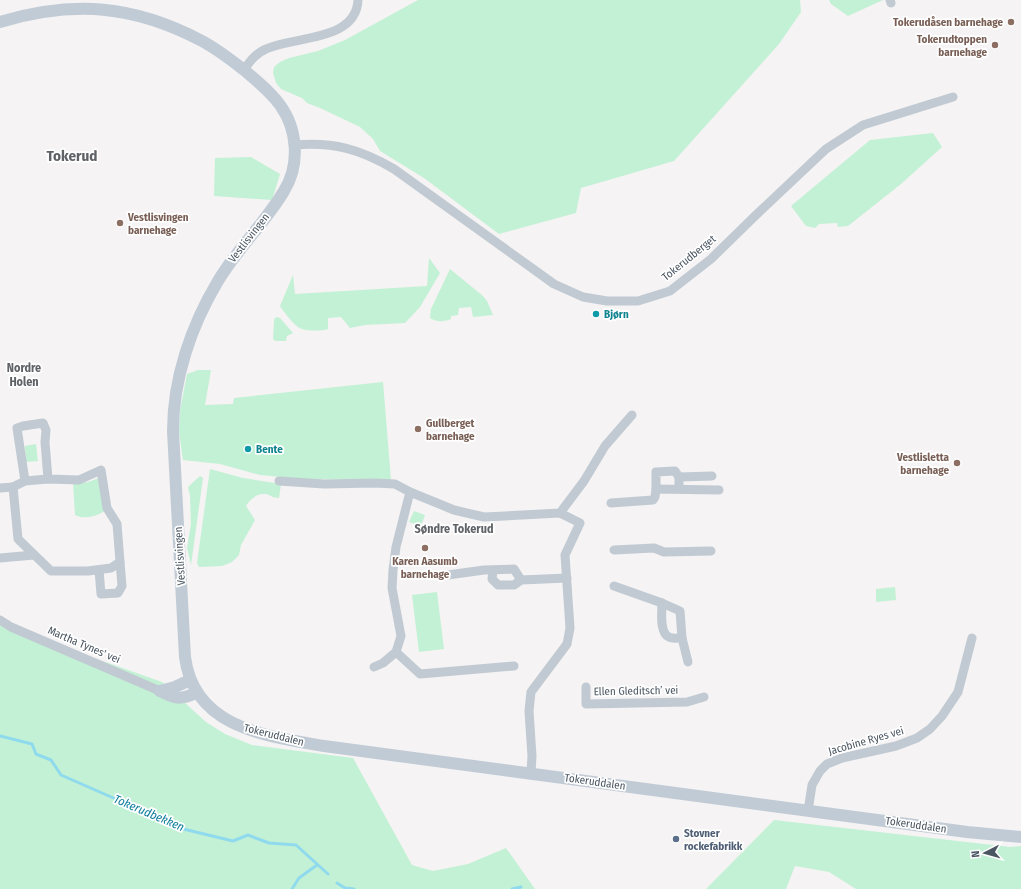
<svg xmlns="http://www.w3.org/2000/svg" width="1021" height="889" font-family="'Fira Sans Condensed',sans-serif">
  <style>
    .green { fill: #c3f1d5 }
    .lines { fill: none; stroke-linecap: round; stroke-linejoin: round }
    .stream { stroke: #90daee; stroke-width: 3 }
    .street { stroke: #c1cad2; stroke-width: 9 }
    .secondary { stroke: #c1cbd6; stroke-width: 12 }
    .education-dot { fill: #8d6e63; stroke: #fff; stroke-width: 1.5 }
    .culture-dot { fill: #0f9aa8; stroke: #fff; stroke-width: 1.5 }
    .service-dot { fill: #5c6f8a; stroke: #fff; stroke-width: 1.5 }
    .labels { text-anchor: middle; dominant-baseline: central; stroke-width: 3.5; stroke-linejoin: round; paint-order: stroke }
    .education-label { font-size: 11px; font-weight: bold; fill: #785e54; stroke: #fff; text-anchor: end }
    .street-label { font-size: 11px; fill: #4a5661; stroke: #fff }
    .culture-label { font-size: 11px; font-weight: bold; fill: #0d838f; stroke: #fff; text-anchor: start }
    .service-label { font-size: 11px; font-weight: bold; fill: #4e5e75; stroke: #fff; text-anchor: start }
    .neighbourhood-label { font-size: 12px; font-weight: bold; fill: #5f6368; stroke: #fff }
    .water-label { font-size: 12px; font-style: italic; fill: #0c7c9b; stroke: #fff }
    .district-label { font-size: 15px; font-weight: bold; fill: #5f6368; stroke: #fff }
  </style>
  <rect width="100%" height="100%" fill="#f5f3f3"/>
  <g class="green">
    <polygon points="418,0 800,0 801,12 779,44 674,161 581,188 576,213 499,234 424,178 380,151 373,139 360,127 320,108 307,103 302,98 281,89 276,83 273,73 274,67 280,62 289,58 318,51 345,40"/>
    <polygon points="829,0 883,0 848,16 831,4"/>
    <polygon points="933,133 942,147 901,184 848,226 838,227 837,223 819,224 815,228 806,226 791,206 870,140"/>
    <polygon points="251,157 280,174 272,200 214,196 215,158"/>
    <path d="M 429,258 L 440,273 L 420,307 L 405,323 L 365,325 L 350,328 L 341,317 L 328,318 L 328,329 C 321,331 309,331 302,329 C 295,327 284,312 280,306 L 293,275 L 295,294 L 427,286 Z"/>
    <path d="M 450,269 L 483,296 L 487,301 L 493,315 L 473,317 L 471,307 L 459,308 L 458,315 L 451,316 L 451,319 C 444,322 436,322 430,318 L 431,309 Z"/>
    <polygon points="276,317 280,318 293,333 287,336 286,341 275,341 273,339 274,320"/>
    <polygon points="198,370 211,370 205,405 233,404 234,398 383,382 391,480 302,479 260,475 220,464 183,460 179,432 180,411 187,374"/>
    <polygon points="36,444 38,461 26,462 25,446"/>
    <path d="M 210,469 L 243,478 L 281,484 L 279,498 C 273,498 270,495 266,494 C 257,493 250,499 246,506 L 255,520 L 241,545 L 239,555 L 232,562 L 222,566 L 199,567 L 197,563 Z"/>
    <polygon points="200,476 203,478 191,565 187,548 191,524 190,496 188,487"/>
    <path d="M 99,478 L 105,511 C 96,516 85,520 75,515 L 73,484 L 88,482 Z"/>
    <polygon points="414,511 425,515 421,526 409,522"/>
    <polygon points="895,587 896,600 876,602 876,589"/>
    <polygon points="437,592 444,649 419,652 412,595"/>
    <polygon points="0,620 35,637 162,682 206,722 225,734 252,745 353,758 412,865 433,871 468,864 506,848 535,889 0,889"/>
    <polygon points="774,820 1010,847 1021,846 1021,889 856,889 829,872 795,866 786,889 706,889"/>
  </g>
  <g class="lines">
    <g class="stream">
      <polyline points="0,736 32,744 36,754 51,760 61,775 143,811 175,827 233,841 248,835 269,843 296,845 328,874"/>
      <polyline points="337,883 345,888 354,889"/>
      <polyline points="292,889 299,878 317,865"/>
      <polyline points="512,889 521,887"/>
    </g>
    <g class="street">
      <polyline points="890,0 891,3"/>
      <path d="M 244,70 C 250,61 256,53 266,49 C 293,36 356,42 358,0"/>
      <path d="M 295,145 C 334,142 360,149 394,169 L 554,284 L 583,297 L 607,301 L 638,301 L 670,291 L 711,259 L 756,215 L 826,149 L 863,125 L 953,97"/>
      <polyline points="679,477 712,476"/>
      <polyline points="25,481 17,428 23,426 43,423 46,430 45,442 48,479 79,480 101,470 107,508 117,524 120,562 111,568 88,571 51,571 18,539 13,487 25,481 48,479"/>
      <polyline points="279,481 324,484 375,483 395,484 410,492 454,510 484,517 560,513 584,481 605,446 632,415"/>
      <polyline points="0,488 13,487"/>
      <polyline points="656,489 656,472 675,471 679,477 679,488"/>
      <polyline points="611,503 653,500 655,497 656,489 719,490"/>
      <polyline points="614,550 654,548 664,552 711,551"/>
      <polyline points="0,558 34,555"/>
      <polyline points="99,570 101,594 118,593 122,586 120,562"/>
      <polyline points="493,571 492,579 498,585 514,585 521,580 567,578"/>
      <polyline points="448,575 484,570 514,569 521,580"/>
      <polyline points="614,586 662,603 680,611 682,638 688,662"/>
      <path d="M 662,603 C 662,611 659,633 669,637 C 672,639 678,638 682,638"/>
      <polyline points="0,620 11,627 160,691"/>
      <polyline points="396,652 420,674 514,666"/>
      <polyline points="374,667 383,663 396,652 401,636 392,588 393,570 396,547 410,492"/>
      <polyline points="586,687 586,704 687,702 704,697"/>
      <polyline points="531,773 532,756 529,711 531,692 567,644 570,628 565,555 580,523 560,513"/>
      <polyline points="808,811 812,785 820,771 827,764 842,758 896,746 917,738 930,729 942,716 958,692 972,638"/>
    </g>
    <g class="secondary">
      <path d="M 0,22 C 74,0 134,5 202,41 C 217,49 230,59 244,70 C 257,81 270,91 280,105 C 298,130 300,165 284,191 C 265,223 237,249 218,281 C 191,326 173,379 173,431 L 185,657 C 194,728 266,736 324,746 L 967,832 L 1021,837"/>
      <path d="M 160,691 C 175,699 180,700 196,693"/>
      <polyline points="160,691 175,687 190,680"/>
    </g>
  </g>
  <g class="education-dot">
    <circle cx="1011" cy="22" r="4"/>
    <circle cx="995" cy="45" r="4"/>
    <circle cx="120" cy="223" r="4"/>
    <circle cx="418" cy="429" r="4"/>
    <circle cx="957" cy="463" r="4"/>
    <circle cx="425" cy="548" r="4"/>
  </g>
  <g class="culture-dot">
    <circle cx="596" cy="314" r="4"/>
    <circle cx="248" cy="449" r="4"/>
  </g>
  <circle class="service-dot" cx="676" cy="839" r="4"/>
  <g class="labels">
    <g class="education-label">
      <text x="1003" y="22">Tokerudåsen barnehage</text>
      <text x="987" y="39">Tokerudtoppen<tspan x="987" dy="13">barnehage</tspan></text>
      <text x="128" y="217" text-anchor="start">Vestlisvingen<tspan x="128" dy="13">barnehage</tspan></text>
      <text x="426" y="423" text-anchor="start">Gullberget<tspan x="426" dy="13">barnehage</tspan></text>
      <text x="949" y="457">Vestlisletta<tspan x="949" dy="13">barnehage</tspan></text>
      <text x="425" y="561" text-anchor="middle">Karen Aasumb<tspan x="425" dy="13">barnehage</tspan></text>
    </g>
    <g class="street-label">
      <text transform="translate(249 238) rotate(-52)">Vestlisvingen</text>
      <text transform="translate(689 258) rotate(-39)">Tokerudberget</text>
      <text transform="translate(180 556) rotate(-93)">Vestlisvingen</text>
      <text transform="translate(84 645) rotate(23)">Martha Tynes' vei</text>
      <text transform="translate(636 691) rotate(-1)">Ellen Gleditsch’ vei</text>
      <text transform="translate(274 735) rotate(14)">Tokeruddalen</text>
      <text transform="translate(866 741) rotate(-16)">Jacobine Ryes vei</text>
      <text transform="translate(595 782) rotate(8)">Tokeruddalen</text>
      <text transform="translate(916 825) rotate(8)">Tokeruddalen</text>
    </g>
    <g class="culture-label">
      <text x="604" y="314">Bjørn</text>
      <text x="256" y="449">Bente</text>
    </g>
    <g class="service-label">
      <text x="684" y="833">Stovner<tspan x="684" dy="13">rockefabrikk</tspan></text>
    </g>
    <g class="neighbourhood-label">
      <text x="24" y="368">Nordre<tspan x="24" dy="14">Holen</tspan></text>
      <text x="454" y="529">Søndre Tokerud</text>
    </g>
    <g class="water-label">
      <text transform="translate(149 813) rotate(23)">Tokerudbekken</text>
    </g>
    <g class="district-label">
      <text x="72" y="156">Tokerud</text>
    </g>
  </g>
  <g transform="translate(985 853) rotate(264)" stroke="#ffffff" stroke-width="3" paint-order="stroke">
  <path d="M0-3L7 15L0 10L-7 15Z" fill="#4a5661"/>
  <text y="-6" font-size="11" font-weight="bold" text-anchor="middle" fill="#4a5661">N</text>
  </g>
</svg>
